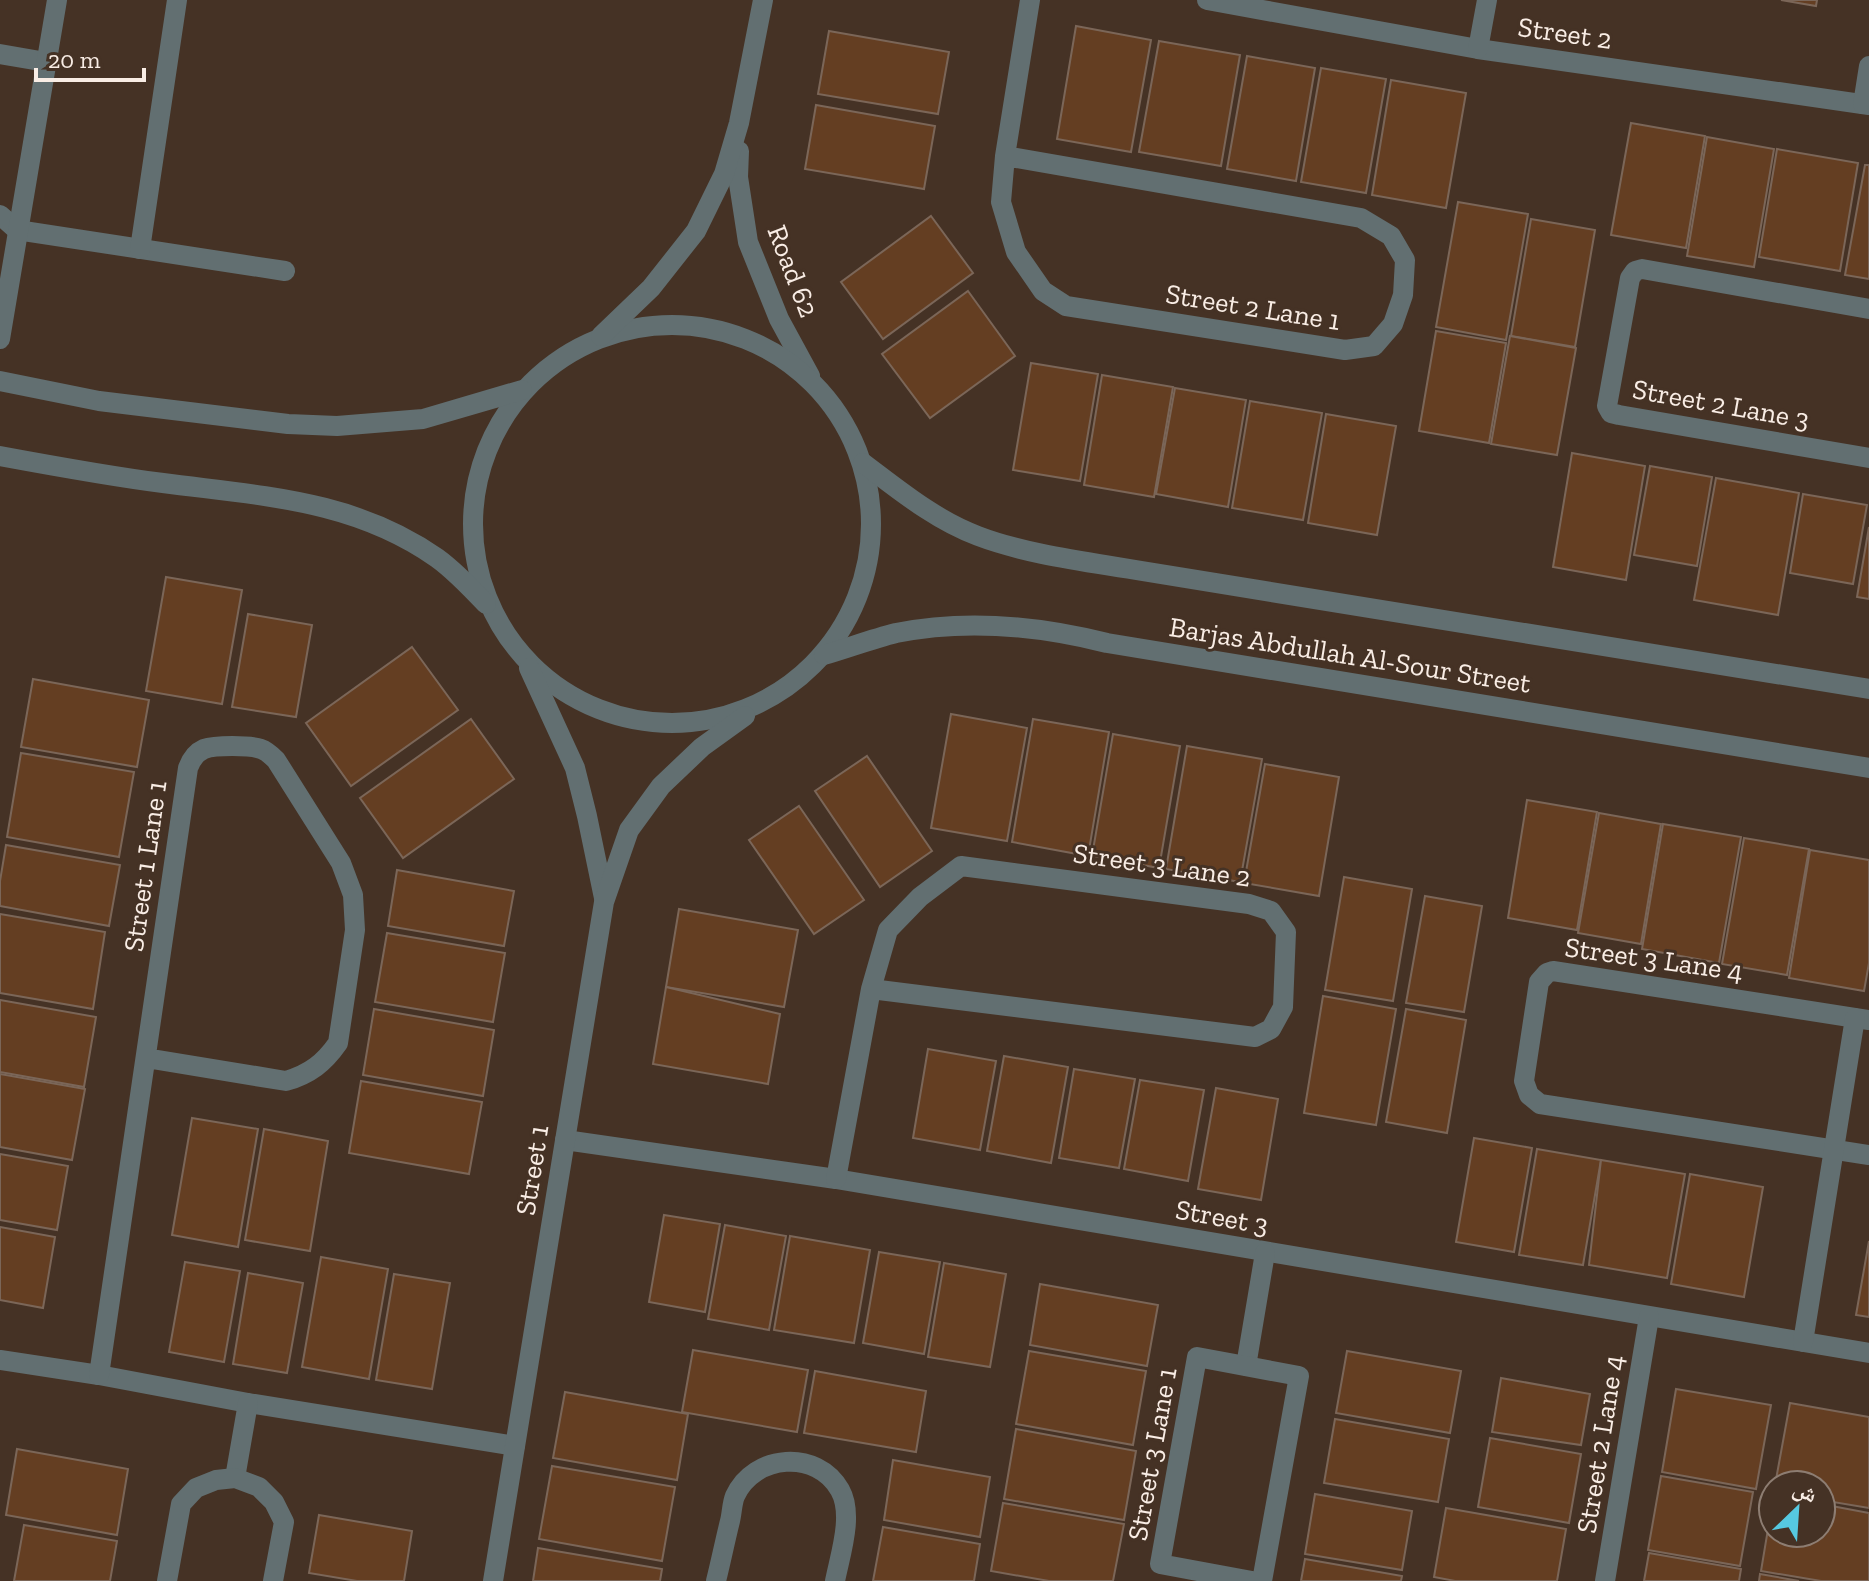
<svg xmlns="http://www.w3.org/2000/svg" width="1869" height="1581" font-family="'Zilla Slab','Noto Naskh Arabic',serif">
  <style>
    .building { fill: #643e22; stroke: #7b6658; stroke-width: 2 }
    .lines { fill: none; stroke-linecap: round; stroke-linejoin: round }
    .minor { stroke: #626f71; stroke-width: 20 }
    .labels { text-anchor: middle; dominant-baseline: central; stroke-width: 6; stroke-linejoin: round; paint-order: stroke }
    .street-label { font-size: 28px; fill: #f9ede5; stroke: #453225 }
  </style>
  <rect width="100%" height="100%" fill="#453225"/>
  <g class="building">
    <polygon points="1781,0 1817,0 1816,6"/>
    <polygon points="1076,26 1151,40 1131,152 1057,139"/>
    <polygon points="829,31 949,52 938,114 818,94"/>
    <polygon points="1159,41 1240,55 1221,166 1139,152"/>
    <polygon points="1247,56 1315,68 1296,181 1227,169"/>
    <polygon points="1321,68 1386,79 1366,193 1301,182"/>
    <polygon points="1391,80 1466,93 1446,208 1372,195"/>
    <polygon points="816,105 935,126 924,189 805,169"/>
    <polygon points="1631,123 1705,136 1686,248 1611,235"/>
    <polygon points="1707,137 1774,149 1754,267 1687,256"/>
    <polygon points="1777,149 1858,163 1840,271 1759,257"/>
    <polygon points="1865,165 1869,165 1869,279 1845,275"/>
    <polygon points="1458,202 1528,214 1506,340 1436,327"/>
    <polygon points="931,216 973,273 883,339 841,282"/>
    <polygon points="1531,219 1595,230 1575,347 1511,336"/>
    <polygon points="968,291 1015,356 930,418 882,354"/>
    <polygon points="1436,331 1506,343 1489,443 1419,431"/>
    <polygon points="1510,336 1576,348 1557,455 1491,444"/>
    <polygon points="1031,363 1098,374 1080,481 1013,470"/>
    <polygon points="1102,375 1173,387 1154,497 1084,485"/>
    <polygon points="1175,388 1246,400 1228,507 1156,494"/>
    <polygon points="1250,401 1322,413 1303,520 1232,508"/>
    <polygon points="1326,414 1396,426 1377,535 1308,523"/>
    <polygon points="1572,453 1645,466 1626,580 1553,567"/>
    <polygon points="1650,466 1712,477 1697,566 1634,555"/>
    <polygon points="1716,478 1799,493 1778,615 1694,600"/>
    <polygon points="1803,494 1867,505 1853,584 1790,573"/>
    <polygon points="1869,527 1869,599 1857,597"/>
    <polygon points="166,577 242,590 222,704 146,691"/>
    <polygon points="248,614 312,625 296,717 232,707"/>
    <polygon points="412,647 458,710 351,786 306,723"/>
    <polygon points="33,679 149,700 137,767 21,747"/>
    <polygon points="951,714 1027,728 1007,841 931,828"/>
    <polygon points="471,719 514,779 403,858 360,798"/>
    <polygon points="1033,719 1109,732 1088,856 1012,842"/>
    <polygon points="1113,734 1180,746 1159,868 1092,856"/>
    <polygon points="1187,746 1262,759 1240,882 1166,869"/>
    <polygon points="21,753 134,772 119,857 7,837"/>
    <polygon points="867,756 932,851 880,887 815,791"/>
    <polygon points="1265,764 1339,777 1319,896 1244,883"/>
    <polygon points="1527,800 1597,812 1577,930 1508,918"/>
    <polygon points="799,806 864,900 814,934 749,840"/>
    <polygon points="1599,813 1661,824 1641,944 1578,933"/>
    <polygon points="1663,824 1741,837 1719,963 1642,949"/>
    <polygon points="1744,838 1809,849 1787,975 1722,964"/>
    <polygon points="6,845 120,865 109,926 0,906 0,881"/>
    <polygon points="1810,850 1869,860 1869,963 1864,991 1789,978"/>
    <polygon points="397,870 514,891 504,946 388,926"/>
    <polygon points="1344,877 1412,889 1393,1001 1325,990"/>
    <polygon points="1425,896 1482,906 1464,1012 1406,1003"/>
    <polygon points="679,909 798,930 784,1007 666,987"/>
    <polygon points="0,914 105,932 93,1009 0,993"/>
    <polygon points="387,933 505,953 493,1022 375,1002"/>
    <polygon points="666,987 780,1014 768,1084 653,1064"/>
    <polygon points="1323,996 1396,1009 1376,1125 1304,1113"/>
    <polygon points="0,1000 96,1017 84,1087 0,1072"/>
    <polygon points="374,1009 494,1030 483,1096 363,1075"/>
    <polygon points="1406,1009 1466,1020 1447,1133 1386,1122"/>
    <polygon points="928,1049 996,1061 980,1150 913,1138"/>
    <polygon points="1004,1056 1068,1067 1051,1163 987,1151"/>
    <polygon points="1074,1069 1135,1079 1119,1168 1059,1158"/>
    <polygon points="0,1074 85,1089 72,1160 0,1147"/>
    <polygon points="1140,1080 1204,1090 1188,1181 1124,1169"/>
    <polygon points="361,1081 482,1102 469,1174 349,1153"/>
    <polygon points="1216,1088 1278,1099 1261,1200 1198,1189"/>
    <polygon points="192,1118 258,1129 238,1247 172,1235"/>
    <polygon points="264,1129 328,1141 310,1251 245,1240"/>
    <polygon points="1474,1138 1532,1148 1514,1252 1456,1242"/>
    <polygon points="1537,1149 1601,1160 1583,1265 1519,1255"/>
    <polygon points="0,1154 68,1166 57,1230 0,1220"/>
    <polygon points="1601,1160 1685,1174 1667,1278 1589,1265"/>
    <polygon points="1690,1174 1763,1187 1744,1297 1671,1284"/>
    <polygon points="664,1215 720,1224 705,1312 649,1302"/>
    <polygon points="725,1225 786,1236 769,1330 708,1319"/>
    <polygon points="0,1227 55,1237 43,1308 0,1300"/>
    <polygon points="790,1236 870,1250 854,1343 774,1330"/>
    <polygon points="1869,1241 1869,1317 1856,1315"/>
    <polygon points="879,1252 940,1262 924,1354 863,1343"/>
    <polygon points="321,1257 388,1269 369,1379 302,1367"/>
    <polygon points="185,1262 240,1271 224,1362 169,1352"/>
    <polygon points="944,1263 1006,1274 990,1367 928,1357"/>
    <polygon points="248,1273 303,1283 287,1373 233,1364"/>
    <polygon points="394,1274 450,1283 432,1389 376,1380"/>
    <polygon points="1040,1284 1158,1305 1147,1366 1030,1345"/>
    <polygon points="693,1350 808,1370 797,1432 682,1412"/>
    <polygon points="1029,1351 1146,1371 1133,1445 1016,1424"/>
    <polygon points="1347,1351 1461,1371 1450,1433 1336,1413"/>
    <polygon points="815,1371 926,1391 916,1452 804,1433"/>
    <polygon points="1501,1378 1590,1394 1581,1445 1492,1432"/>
    <polygon points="1676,1389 1771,1405 1756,1489 1662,1472"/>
    <polygon points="565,1392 688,1414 677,1480 553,1458"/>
    <polygon points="1790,1403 1869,1417 1869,1508 1821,1500 1821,1485 1775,1485"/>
    <polygon points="1335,1419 1449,1439 1438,1502 1324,1483"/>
    <polygon points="1016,1429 1136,1451 1124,1520 1004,1499"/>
    <polygon points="1490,1438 1581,1454 1569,1523 1478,1507"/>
    <polygon points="17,1449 128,1469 117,1535 6,1515"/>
    <polygon points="893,1460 990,1477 980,1537 884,1520"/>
    <polygon points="552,1466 675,1487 662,1561 539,1539"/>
    <polygon points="1661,1476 1753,1492 1740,1566 1648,1550"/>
    <polygon points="1315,1494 1412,1511 1402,1570 1305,1554"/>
    <polygon points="1773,1499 1773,1533 1821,1533 1821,1504 1869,1513 1869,1581 1821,1581 1761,1571"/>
    <polygon points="1003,1503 1124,1524 1113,1581 1049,1581 991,1571"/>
    <polygon points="1446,1508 1566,1529 1557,1581 1455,1581 1434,1577"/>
    <polygon points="319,1515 412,1531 404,1581 357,1581 309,1573"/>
    <polygon points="24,1525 117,1541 110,1581 14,1581"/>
    <polygon points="883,1527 980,1544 974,1581 873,1581"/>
    <polygon points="538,1548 662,1569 660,1581 533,1581"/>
    <polygon points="1649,1553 1741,1569 1739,1581 1644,1581"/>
    <polygon points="1305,1559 1402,1576 1401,1581 1301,1581"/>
    <polygon points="1760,1574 1799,1581 1759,1581"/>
  </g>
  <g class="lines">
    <g class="minor">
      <polyline points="1207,0 1478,49 1869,105"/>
      <polyline points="1478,49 1487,0"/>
      <polyline points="0,54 46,62"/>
      <polyline points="1863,104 1869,66"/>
      <polyline points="739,151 738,177 748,242 779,319 810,376"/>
      <polyline points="1005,156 1361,218 1391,236 1405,260 1403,295 1393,324 1374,346 1345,350 1066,306 1043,291 1016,252 1001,202 1005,156 1030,0"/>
      <polyline points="0,215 17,230 285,271"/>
      <polyline points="140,249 177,0"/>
      <polyline points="1869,309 1642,269 1635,271 1630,278 1607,406 1611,413 1619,415 1869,458"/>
      <circle cx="672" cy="524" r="199"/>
      <polyline points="601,336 651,288 696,231 724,174 739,123 763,0"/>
      <polyline points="0,339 57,0"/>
      <polyline points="0,381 99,401 288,424 337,426 423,419 522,390"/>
      <path d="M 0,456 C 54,466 108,476 163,483 C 260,496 353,499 437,558 C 455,571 471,588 486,604"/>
      <path d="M 863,463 C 899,490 935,520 978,536 C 1028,555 1090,562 1142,571 L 1869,689"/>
      <path d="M 824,655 C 848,648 872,639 896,633 C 965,619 1039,626 1107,643 L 1869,768"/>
      <polyline points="529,668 575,768 587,816 604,898"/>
      <polyline points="1869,1020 1553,971 1547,973 1539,982 1524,1081 1529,1095 1540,1104 1869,1155"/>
      <polyline points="565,1140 836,1179 1869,1353"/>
      <polyline points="836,1179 871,989 888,930 920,897 961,866 1249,904 1271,911 1286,932 1283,1007 1271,1029 1255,1037 871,989"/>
      <polyline points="1803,1342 1855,1018"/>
      <polyline points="0,1360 99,1375 248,1403 515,1446"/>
      <polyline points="1246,1366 1265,1253"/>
      <path d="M 99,1375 L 188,768 C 191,760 195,753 204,749 C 215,745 250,745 261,749 C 267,751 271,755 276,760 L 341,863 L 353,895 L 355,930 L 338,1043 C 324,1063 310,1074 286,1081 L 146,1058"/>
      <polyline points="235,1478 248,1403"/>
      <polyline points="167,1581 181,1504 196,1488 216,1480 235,1478 259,1487 274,1502 284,1522 273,1581"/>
      <polyline points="493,1581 604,902 629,830 661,786 702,747 745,716"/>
      <path d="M 716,1581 C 721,1561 725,1541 730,1521 C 732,1513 732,1503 735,1496 C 754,1454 817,1449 840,1490 C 854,1515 840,1555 835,1581"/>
      <polyline points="1252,1581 1160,1564 1197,1357 1299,1376 1262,1581"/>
      <polyline points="1605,1581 1649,1317"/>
    </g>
  </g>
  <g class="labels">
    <g class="street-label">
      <text transform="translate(1565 33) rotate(8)">Street 2</text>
      <text transform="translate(793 271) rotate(69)">Road 62</text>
      <text transform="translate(1253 307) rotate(9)">Street 2 Lane 1</text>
      <text transform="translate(1721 404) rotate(10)">Street 2 Lane 3</text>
      <text transform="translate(1350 655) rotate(9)">Barjas Abdullah Al-Sour Street</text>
      <text transform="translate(1162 865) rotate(8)">Street 3 Lane 2</text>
      <text transform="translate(145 866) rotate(-82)">Street 1 Lane 1</text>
      <text transform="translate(1654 959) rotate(8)">Street 3 Lane 4</text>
      <text transform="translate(532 1170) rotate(-81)">Street 1</text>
      <text transform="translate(1222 1217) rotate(10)">Street 3</text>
      <text transform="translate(1600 1444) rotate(-81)">Street 2 Lane 4</text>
      <text transform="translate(1152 1454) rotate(-80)">Street 3 Lane 1</text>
    </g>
  </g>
  <g transform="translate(1797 1509) rotate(25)"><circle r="38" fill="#453225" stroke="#8d7d72" stroke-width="2"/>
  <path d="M0-6L14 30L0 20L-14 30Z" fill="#56c9e1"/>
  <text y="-12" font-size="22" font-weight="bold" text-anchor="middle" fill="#f9ede5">ش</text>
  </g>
  <path d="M36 68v12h108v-12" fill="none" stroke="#f9ede5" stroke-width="4"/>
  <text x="48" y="68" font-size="24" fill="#f9ede5" stroke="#453225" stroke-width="6" paint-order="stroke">20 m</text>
</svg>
